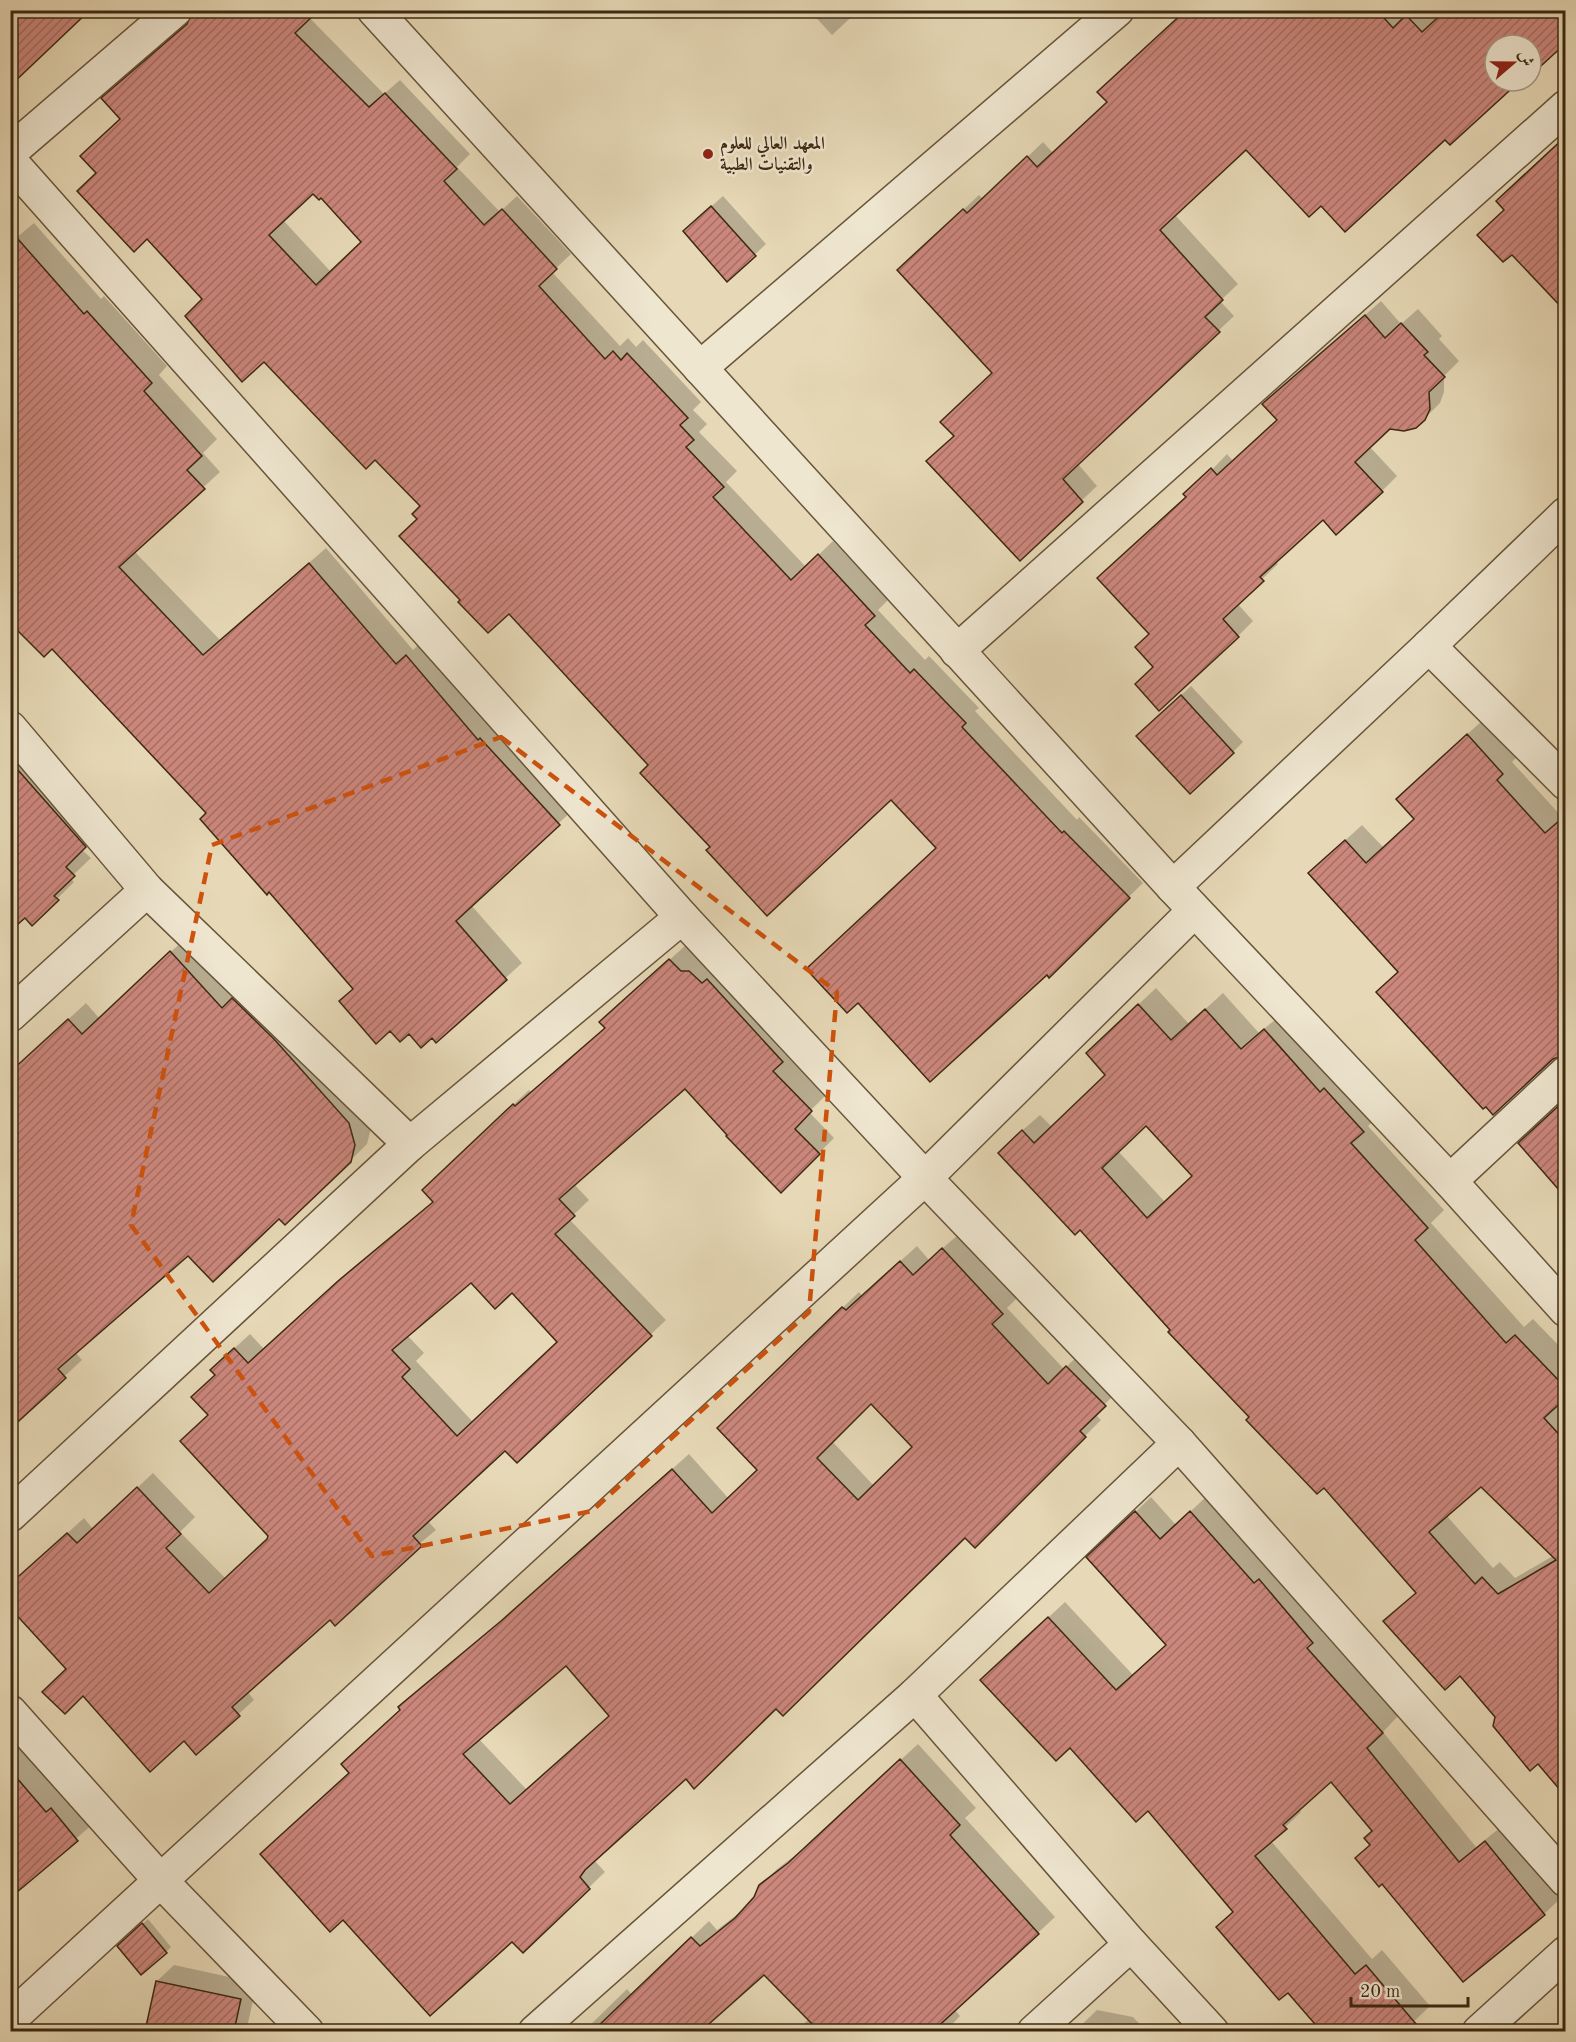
<svg xmlns="http://www.w3.org/2000/svg" width="1576" height="2042" font-family="'Old Standard TT',Amiri,serif">
  <style>
    .shadow { fill: #0003; fill-rule: evenodd }
    .building { fill: url(#building-hatch); stroke: #3c2911; stroke-width: 1.5; fill-rule: evenodd }
    .lines { fill: none; stroke-linecap: round; stroke-linejoin: round }
    .street-casing { stroke: #67553a; stroke-width: 36 }
    .street { stroke: #efe6d0; stroke-width: 33 }
    .marked { fill: none; stroke: #ce520d; stroke-width: 4.5; stroke-dasharray: 12 8; stroke-linejoin: round }
    .poi-dot { fill: #8f2418; stroke: #efe6d0; stroke-width: 2 }
    .labels { text-anchor: middle; dominant-baseline: central; stroke-width: 5; stroke-linejoin: round; paint-order: stroke }
    .poi-label { font-size: 18px; font-weight: bold; fill: #3c2911; stroke: #efe6d0; text-anchor: start }
  </style>
  <defs>
    <pattern id="building-hatch" width="6" height="6" patternUnits="userSpaceOnUse" patternTransform="scale(1.5)"><rect width="6" height="6" fill="#cc877d"/><path d="M-1 1l2-2M0 6l6-6M5 7l2-2" fill="none" stroke="#a76e65"/></pattern>
  </defs>
  <rect width="100%" height="100%" fill="#e7d9b7"/>
  <filter id="stains"><feTurbulence type="fractalNoise" baseFrequency=".00333" numOctaves="4"/><feColorMatrix values="0 0 0 0 .2 0 0 0 0 .09 0 0 0 0 .02 0 0 0 .5 -.17"/></filter>
  <radialGradient id="worn" r=".72"><stop offset=".6" stop-color="#630" stop-opacity="0"/><stop offset="1" stop-color="#630" stop-opacity=".3"/></radialGradient>
  <g class="shadow">
    <path d="M 302,10 L 384,94 L 400,80 L 470,154 L 457,167 L 500,212 L 517,196 L 571,254 L 552,272 L 620,346 L 628,338 L 636,347 L 643,340 L 701,402 L 693,410 L 707,424 L 699,432 L 737,471 L 726,482 L 806,567 L 833,541 L 888,600 L 878,610 L 925,660 L 929,656 L 979,708 L 975,711 L 1077,820 L 1079,817 L 1143,883 L 1049,975 L 891,798 L 711,847 L 650,765 L 509,611 L 462,600 L 419,519 L 422,506 L 375,458 L 204,299 ZM 313,192 L 321,196 L 363,242 L 331,272 L 283,220 Z"/>
    <polygon points="809,10 859,10 832,35"/>
    <polygon points="1187,10 1566,10 1531,45 1495,45 1495,81 1520,81 1450,143 1445,138 1321,204 1246,148 1175,215 1238,284 1220,301 1234,316 1078,464 1097,486 1020,559 955,435 994,372 915,255 979,195 983,199 1043,142 1053,153 1108,102"/>
    <polygon points="723,196 766,244 728,280 696,220"/>
    <polygon points="34,223 101,299 104,296 167,366 159,375 217,439 203,453 220,472 134,551 220,640 326,548 413,650 423,640 575,808 471,905 522,963 436,1041 432,1036 390,1029 341,1001 354,988 208,813 52,647 10,243"/>
    <polygon points="1381,301 1401,324 1418,309 1442,336 1439,339 1459,361 1444,376 1444,392 1440,403 1424,419 1389,427 1369,446 1397,476 1382,491 1323,518 1275,561 1278,564 1237,603 1253,621 1238,636 1150,634 1114,563 1187,496 1227,454 1233,461 1278,419 1264,404"/>
    <polygon points="1191,686 1243,742 1233,752 1148,726"/>
    <polygon points="1484,719 1518,756 1512,762 1563,818 1566,815 1566,1053 1561,1053 1493,1113 1327,857 1362,825 1384,848 1416,818 1415,782"/>
    <polygon points="10,743 102,830 82,850 91,858 70,878 74,882 32,924 25,916 10,929"/>
    <polygon points="188,936 371,1128 367,1144 350,1161 279,1216 188,1254 75,1352 82,1360 10,1427 10,1073 86,1003 99,1018"/>
    <path d="M 686,945 L 827,1094 L 809,1112 L 834,1138 L 781,1191 L 686,1087 L 574,1184 L 589,1200 L 569,1219 L 666,1320 L 517,1461 L 505,1449 L 427,1520 L 436,1530 L 330,1618 L 247,1691 L 254,1700 L 196,1753 L 184,1739 L 67,1669 L 16,1580 L 84,1518 L 93,1529 L 153,1473 L 195,1517 L 180,1532 L 226,1579 L 270,1536 L 210,1415 L 216,1374 L 228,1354 L 250,1334 L 264,1349 L 355,1266 L 434,1201 L 439,1174 L 529,1090 L 531,1092 L 606,1027 L 617,1007 ZM 471,1281 L 512,1291 L 559,1341 L 473,1422 L 416,1361 L 424,1353 L 407,1335 Z"/>
    <path d="M 1156,988 L 1189,1024 L 1223,993 L 1259,1033 L 1282,1014 L 1380,1114 L 1368,1126 L 1444,1210 L 1431,1223 L 1524,1327 L 1533,1319 L 1566,1353 L 1566,1396 L 1560,1401 L 1566,1406 L 1566,1794 L 1460,1674 L 1385,1621 L 1417,1592 L 1324,1485 L 1251,1417 L 1080,1228 L 1016,1136 L 1040,1115 L 1052,1127 L 1107,1075 L 1105,1036 ZM 1146,1124 L 1193,1176 L 1165,1202 L 1118,1151 ZM 1481,1485 L 1553,1556 L 1515,1578 L 1500,1562 L 1493,1568 L 1446,1515 Z"/>
    <path d="M 959,1234 L 1017,1298 L 1007,1308 L 1064,1369 L 1083,1351 L 1120,1389 L 1095,1414 L 1101,1420 L 975,1546 L 965,1536 L 776,1707 L 686,1777 L 595,1861 L 605,1872 L 523,1951 L 351,1772 L 402,1709 L 400,1707 L 416,1692 L 518,1606 L 689,1454 L 729,1499 L 759,1470 L 734,1412 L 859,1292 L 862,1296 L 917,1246 L 929,1260 ZM 871,1402 L 914,1447 L 874,1486 L 832,1441 ZM 566,1664 L 611,1715 L 527,1790 L 479,1739 Z"/>
    <polygon points="1207,1496 1328,1626 1322,1632 1398,1716 1383,1732 1476,1847 1501,1827 1560,1899 1544,1914 1371,1844 1374,1830 1331,1780 1299,1809 1301,1812 1271,1841 1372,1959 1382,1950 1430,2006 1403,2032 1364,2032 1357,2024 1348,2032 1323,2032 1288,1990 1218,1927 1234,1910 1148,1809 998,1664 1065,1602 1133,1675 1167,1644 1104,1542 1151,1497 1176,1525"/>
    <polygon points="10,1707 94,1823 10,1896"/>
    <polygon points="918,1744 976,1808 965,1818 1055,1917 955,2010 960,2016 945,2032 795,2032 809,2019 764,1973 699,2032 583,2032 627,1989 632,1995 709,1921 717,1930 748,1906 760,1886 777,1869 806,1847"/>
    <polygon points="148,1919 171,1947 166,1952 119,1946"/>
    <polygon points="174,1965 257,1983 246,2032 146,2032 157,1981"/>
    <polygon points="1097,2010 1133,2017 1147,2032 1074,2032"/>
    <polygon points="1566,2024 1566,2032 1558,2032"/>
  </g>
  <g class="building">
    <polygon points="10,10 90,10 10,86"/>
    <path d="M 193,10 L 319,10 L 295,33 L 369,107 L 385,93 L 457,169 L 444,181 L 484,225 L 502,209 L 557,269 L 539,286 L 605,359 L 613,351 L 621,360 L 627,353 L 688,418 L 680,425 L 694,440 L 686,447 L 724,487 L 713,497 L 791,580 L 818,554 L 875,616 L 865,625 L 910,673 L 914,669 L 966,723 L 962,727 L 1062,833 L 1064,831 L 1130,898 L 1049,978 L 1047,975 L 930,1082 L 858,1003 L 847,1013 L 806,969 L 936,848 L 891,800 L 767,916 L 706,850 L 710,847 L 640,773 L 648,765 L 509,614 L 488,633 L 458,602 L 460,600 L 399,536 L 417,519 L 412,514 L 420,506 L 375,460 L 366,469 L 264,362 L 242,382 L 185,316 L 202,299 L 147,239 L 134,252 L 77,191 L 96,173 L 80,156 L 120,119 L 101,98 L 187,24 ZM 313,194 L 319,200 L 321,198 L 361,242 L 316,285 L 269,235 Z"/>
    <polygon points="1186,10 1377,10 1393,28 1406,15 1422,32 1446,10 1566,10 1566,43 1531,75 1531,45 1495,45 1495,81 1520,81 1450,145 1445,140 1345,232 1321,206 1309,217 1246,150 1160,230 1223,300 1205,317 1220,332 1063,479 1083,502 1020,561 926,461 954,436 940,422 992,373 897,270 963,209 967,213 1027,156 1037,167 1107,102 1097,92"/>
    <polygon points="1566,136 1566,312 1512,255 1503,262 1477,235 1504,210 1496,201"/>
    <polygon points="711,206 756,256 727,282 683,231"/>
    <polygon points="10,230 84,314 87,311 152,383 144,391 202,456 187,470 205,489 119,567 203,655 309,563 396,664 406,655 478,740 480,738 560,825 456,921 507,980 436,1043 432,1038 421,1048 409,1034 400,1042 390,1031 376,1044 339,1001 353,989 269,892 267,895 200,819 206,813 52,649 44,657 10,623"/>
    <polygon points="1365,315 1385,338 1401,323 1428,352 1424,355 1445,377 1429,392 1430,409 1425,420 1416,428 1404,431 1390,429 1355,462 1383,492 1336,535 1323,520 1260,577 1264,581 1223,619 1239,637 1159,711 1135,684 1153,667 1135,647 1149,634 1097,578 1186,497 1183,494 1211,468 1217,475 1277,420 1262,404"/>
    <polygon points="1181,695 1234,753 1190,794 1136,736"/>
    <polygon points="1467,734 1503,774 1497,780 1545,833 1566,815 1566,1055 1553,1059 1493,1115 1486,1107 1483,1109 1376,992 1398,972 1308,873 1345,840 1366,863 1414,819 1396,799"/>
    <polygon points="10,761 86,847 66,867 75,876 54,896 59,900 32,926 25,918 10,931"/>
    <polygon points="170,951 222,1008 232,998 274,1039 349,1123 355,1145 351,1162 285,1225 279,1219 213,1282 188,1256 58,1369 66,1378 10,1429 10,1072 68,1019 82,1034"/>
    <path d="M 669,959 L 681,971 L 689,971 L 702,983 L 707,979 L 783,1062 L 773,1071 L 812,1111 L 795,1129 L 820,1154 L 781,1193 L 726,1136 L 727,1135 L 685,1089 L 559,1199 L 575,1216 L 555,1234 L 652,1336 L 517,1463 L 505,1451 L 413,1536 L 422,1546 L 335,1626 L 330,1620 L 232,1707 L 240,1716 L 196,1755 L 184,1741 L 150,1772 L 83,1696 L 65,1714 L 42,1692 L 66,1669 L 10,1608 L 10,1584 L 67,1533 L 77,1543 L 137,1487 L 181,1534 L 166,1548 L 209,1593 L 267,1539 L 268,1536 L 180,1441 L 208,1415 L 191,1397 L 215,1375 L 210,1370 L 234,1348 L 248,1363 L 338,1281 L 433,1202 L 422,1190 L 513,1104 L 515,1106 L 605,1028 L 599,1022 ZM 471,1283 L 495,1309 L 512,1293 L 557,1342 L 457,1436 L 402,1377 L 410,1369 L 392,1350 Z"/>
    <path d="M 1138,1004 L 1171,1040 L 1205,1009 L 1241,1049 L 1264,1029 L 1320,1092 L 1324,1088 L 1364,1132 L 1351,1143 L 1428,1228 L 1415,1240 L 1506,1343 L 1515,1335 L 1566,1388 L 1566,1398 L 1544,1418 L 1566,1442 L 1566,1797 L 1538,1764 L 1530,1771 L 1493,1726 L 1495,1717 L 1460,1676 L 1445,1690 L 1383,1621 L 1416,1593 L 1324,1488 L 1317,1494 L 1246,1420 L 1249,1417 L 1168,1332 L 1170,1330 L 1080,1230 L 1075,1235 L 998,1153 L 1022,1130 L 1034,1143 L 1105,1075 L 1086,1053 ZM 1146,1126 L 1192,1176 L 1147,1218 L 1102,1168 ZM 1481,1487 L 1556,1560 L 1498,1594 L 1482,1577 L 1475,1584 L 1429,1532 Z"/>
    <polygon points="1566,1099 1566,1198 1518,1143"/>
    <path d="M 942,1248 L 1003,1314 L 992,1324 L 1048,1384 L 1066,1366 L 1106,1406 L 1080,1431 L 1086,1437 L 975,1548 L 965,1538 L 783,1716 L 776,1709 L 694,1789 L 686,1779 L 585,1870 L 580,1877 L 590,1889 L 523,1953 L 512,1942 L 430,2016 L 343,1920 L 330,1932 L 260,1854 L 349,1773 L 341,1764 L 400,1710 L 398,1707 L 501,1621 L 672,1469 L 712,1513 L 757,1470 L 717,1428 L 842,1307 L 846,1310 L 900,1261 L 913,1275 ZM 871,1404 L 912,1447 L 858,1500 L 817,1458 ZM 566,1666 L 609,1716 L 510,1804 L 463,1754 Z"/>
    <polygon points="1135,1511 1160,1539 1190,1511 1254,1583 1259,1579 1313,1643 1307,1648 1383,1733 1367,1748 1459,1862 1485,1841 1545,1915 1463,1982 1382,1884 1379,1887 1355,1858 1370,1845 1364,1838 1372,1831 1331,1782 1283,1825 1287,1829 1255,1856 1355,1974 1366,1965 1422,2031 1321,2031 1288,1993 1279,2000 1216,1927 1233,1912 1148,1811 1136,1822 1070,1748 1056,1761 980,1680 1048,1617 1116,1690 1166,1645 1086,1557"/>
    <polygon points="900,1759 960,1825 950,1835 1039,1934 933,2031 819,2031 764,1975 701,2031 593,2031 691,1937 700,1946 735,1918 754,1897 759,1885 788,1863"/>
    <polygon points="10,1770 46,1812 51,1808 78,1841 10,1898"/>
    <polygon points="142,1923 167,1953 141,1975 117,1946"/>
    <polygon points="156,1981 241,1999 234,2031 145,2031"/>
  </g>
  <g class="lines">
    <defs>
      <g id="street">
        <polyline points="374,10 1173,887 1450,1181 1566,1310"/>
        <polyline points="10,152 175,10"/>
        <polyline points="10,161 682,917 925,1178 1179,1443 1566,1880"/>
        <polyline points="700,368 1117,10"/>
        <polyline points="1429,646 1566,783"/>
        <polyline points="957,651 1566,107"/>
        <polyline points="10,728 147,890 410,1144"/>
        <polyline points="1173,887 1429,646 1566,514"/>
        <polyline points="10,1015 147,890"/>
        <polyline points="1450,1181 1566,1073"/>
        <polyline points="10,1515 410,1144 682,917"/>
        <polyline points="915,1695 1131,1944 1212,2032"/>
        <polyline points="10,1712 160,1880 307,2032"/>
        <polyline points="10,2019 925,1178 1194,911"/>
        <polyline points="535,2032 915,1695 1179,1443"/>
        <polyline points="1034,2032 1131,1944"/>
        <polyline points="1479,2032 1566,1953"/>
      </g>
    </defs>
    <use href="#street" class="street-casing"/>
    <use href="#street" class="street"/>
  </g>
  <path class="marked" d="M 501,737 L 837,992 L 809,1312 L 592,1511 L 372,1556 L 131,1225 L 212,845 Z"/>
  <circle class="poi-dot" cx="708" cy="154" r="6"/>
  <g class="labels">
    <g class="poi-label">
      <text x="720" y="144">المعهد العالي للعلوم<tspan x="720" dy="21">والتقنيات الطبية</tspan></text>
    </g>
  </g>
  <rect width="1576" height="2042" fill="none" stroke="#e7d9b7" stroke-width="36"/>
  <rect x="12" y="12" width="1552" height="2018" fill="none" stroke="#3c2911" stroke-width="3"/>
  <rect x="18" y="18" width="1540" height="2006" fill="none" stroke="#3c2911" stroke-width="1.5"/>
  <g transform="translate(1513 63) rotate(70)"><circle r="28" fill="#efe6d0" stroke="#a79a84" stroke-width="1.5"/>
  <path d="M0-4.5L10 22L0 15L-10 22Z" fill="#8f2418"/>
  <text y="-9" font-size="16" font-weight="bold" text-anchor="middle" fill="#3c2911">ش</text>
  </g>
  <path d="M1351 1997v9h117v-9" fill="none" stroke="#3c2911" stroke-width="3"/>
  <text x="1360" y="1997" font-size="18" fill="#3c2911" stroke="#efe6d0" stroke-width="4.5" paint-order="stroke">20 m</text>
  <rect width="100%" height="100%" filter="url(#stains)"/>
  <rect width="100%" height="100%" fill="url(#worn)"/>
</svg>
